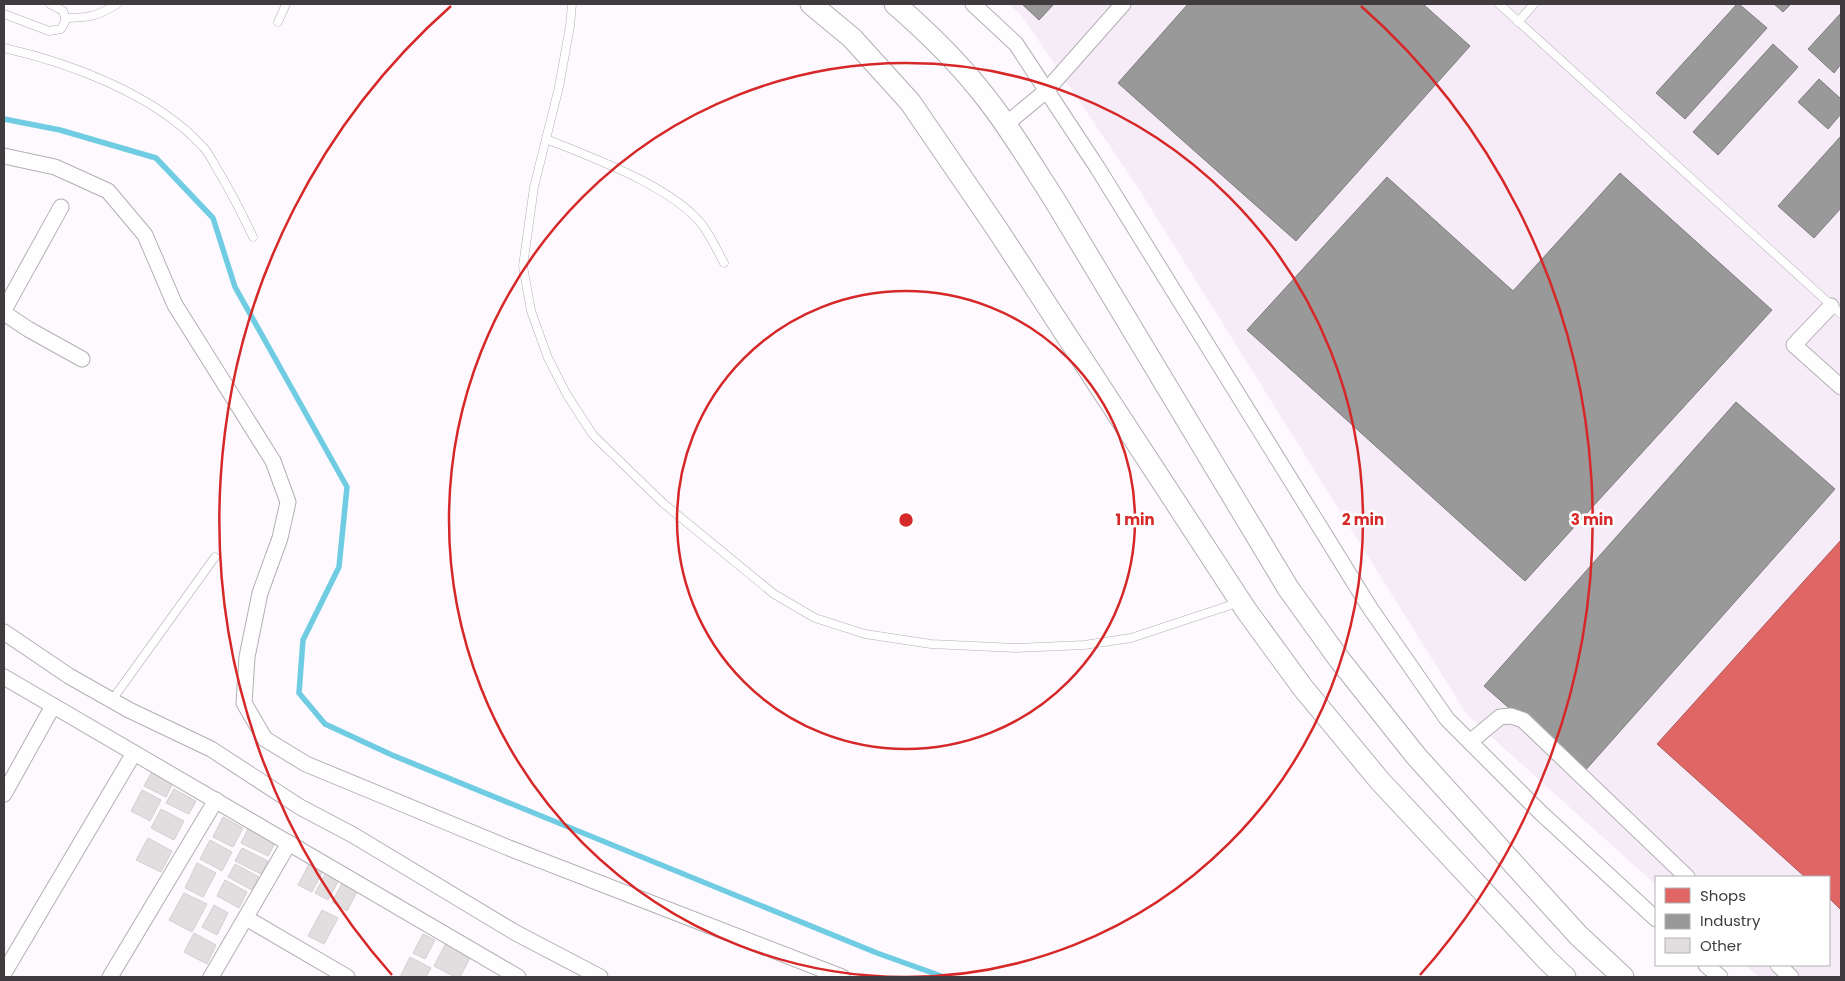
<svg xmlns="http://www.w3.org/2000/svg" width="1845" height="981" font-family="Poppins,sans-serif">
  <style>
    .built { fill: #f6ecf8 }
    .shops { fill: #e06666; stroke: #b0595a }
    .industry { fill: #999; stroke: #7e7d7e }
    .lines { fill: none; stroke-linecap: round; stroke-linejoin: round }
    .stream { stroke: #70cce2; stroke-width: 5.5 }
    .building { fill: #e2dedf; stroke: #d3cfd0 }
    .lane-casing { stroke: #b2afb3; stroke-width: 9 }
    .street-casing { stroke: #b2afb3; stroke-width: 17 }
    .secondary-casing { stroke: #b2afb3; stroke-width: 23 }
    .lane { stroke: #fffeff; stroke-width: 8 }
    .street { stroke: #fffeff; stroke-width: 15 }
    .secondary { stroke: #fffeff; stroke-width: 21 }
    .ring { fill: none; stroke: #d62828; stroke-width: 2.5 }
    .centre { fill: #d62828; stroke: #fff; stroke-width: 2.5 }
    .ring-label { font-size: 15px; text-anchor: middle; font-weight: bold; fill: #d62828; stroke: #fff; stroke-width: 5; stroke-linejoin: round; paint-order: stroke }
  </style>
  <rect width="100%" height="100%" fill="#fdf9fe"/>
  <polygon class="built" points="1009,4 1841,4 1841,977 1759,977 1745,965 1829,965 1829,877 1656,877 1656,885 1467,715 1140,191 1022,16"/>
  <polygon class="shops" points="1841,540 1841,910 1829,898 1829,877 1805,877 1657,744"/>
  <g class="industry">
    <polygon points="1022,4 1054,4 1039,20"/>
    <polygon points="1188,4 1423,4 1470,46 1296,241 1118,83"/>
    <polygon points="1737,4 1739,4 1767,28 1685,119 1656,93"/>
    <polygon points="1774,4 1791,4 1783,12"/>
    <polygon points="1841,13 1841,64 1834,73 1808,49"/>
    <polygon points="1773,44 1798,67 1718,155 1693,132"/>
    <polygon points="1819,79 1841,99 1841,114 1828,129 1798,102"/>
    <polygon points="1841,136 1841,208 1814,238 1778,206"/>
    <polygon points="1620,173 1772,310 1525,581 1247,330 1387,177 1513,291"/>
    <polygon points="1736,402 1835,489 1583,773 1484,686"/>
  </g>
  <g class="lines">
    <polyline class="stream" points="4,119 60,130 156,158 213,218 235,287 347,487 339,567 303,640 299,693 325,724 392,755 877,953 944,977"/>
  </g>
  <g class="building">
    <polygon points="154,768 175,779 166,797 144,786"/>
    <polygon points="174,789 196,801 189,814 166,803"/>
    <polygon points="142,790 161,800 150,821 131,811"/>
    <polygon points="161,809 184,821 174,840 151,828"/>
    <polygon points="223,817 243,828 233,847 213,837"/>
    <polygon points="248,829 275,843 268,856 241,843"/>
    <polygon points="148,838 172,851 161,872 136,860"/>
    <polygon points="210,840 232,852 222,871 200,859"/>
    <polygon points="242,848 268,861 261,874 235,861"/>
    <polygon points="310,862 324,869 312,892 298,885"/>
    <polygon points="197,863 216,873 203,897 185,888"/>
    <polygon points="235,864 259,877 252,890 228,877"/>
    <polygon points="327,871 340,878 328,900 315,893"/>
    <polygon points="225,880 247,892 239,908 217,896"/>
    <polygon points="344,880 359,888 347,911 332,902"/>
    <polygon points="184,893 207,904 192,932 169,920"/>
    <polygon points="214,905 228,913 217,935 202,927"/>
    <polygon points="322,910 338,918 324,944 308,936"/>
    <polygon points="194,933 216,945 207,964 184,952"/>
    <polygon points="423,934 435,940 425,959 413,953"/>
    <polygon points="448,939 473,952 460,977 455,977 434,966"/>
    <polygon points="410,957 431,968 426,977 400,977"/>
  </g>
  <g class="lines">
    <defs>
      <g id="lane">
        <polyline points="572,4 570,26 559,87 534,187 523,266 531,311 548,358 567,395 593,435 663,503 774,594 815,618 865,634 931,644 1016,648 1084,645 1131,638 1240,602"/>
        <polyline points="1499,4 1841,314"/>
        <polyline points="4,14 49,31 61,29 66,20 63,11 50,4"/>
        <path d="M 65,18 C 88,18 98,16 117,4"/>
        <polyline points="278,22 286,4"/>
        <polyline points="1518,22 1534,4"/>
        <path d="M 4,48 C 71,63 156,95 203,147 C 209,153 213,162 217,169 C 231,191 242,214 253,237"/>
        <path d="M 546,139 C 591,157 674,187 703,226 C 711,237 717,250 724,263"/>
        <polyline points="112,700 215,557"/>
      </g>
      <g id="street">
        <polyline points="973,4 1016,44 1097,167 1370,608 1447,719 1541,813 1656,919"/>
        <polyline points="1005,125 1046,91 1123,4"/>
        <polyline points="4,156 55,167 108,191 145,235 175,305 273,461 288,502 280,538 260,593 247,657 244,703 265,739 306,764 509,848 842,977"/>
        <polyline points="1831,306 1794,345 1841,387"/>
        <polyline points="4,310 61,207"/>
        <polyline points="4,313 28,329 82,359"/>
        <polyline points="4,632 69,676 129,710 211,749 300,807 353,835 516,933 600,977"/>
        <polyline points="4,677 518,977"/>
        <polyline points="1470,742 1500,717 1511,716 1523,720 1687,877"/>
        <polyline points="4,794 53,706"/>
        <polyline points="246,918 347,977"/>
        <polyline points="1706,965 1720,977"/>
        <polyline points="1778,965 1791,977"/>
        <polyline points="4,973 134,753"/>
        <polyline points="110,977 216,800"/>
        <polyline points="211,977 289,843"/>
      </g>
      <g id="secondary">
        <polyline points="811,4 852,38 910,102 997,229 1246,610 1303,688 1380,781 1548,961 1565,977"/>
        <path d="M 895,4 C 925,30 954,58 979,89 C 1007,123 1030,162 1054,199 L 1288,588 L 1339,659 L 1416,756 L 1578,935 L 1623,977"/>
      </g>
    </defs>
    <use href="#lane" class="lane-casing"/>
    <use href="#street" class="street-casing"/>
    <use href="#secondary" class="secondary-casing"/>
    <use href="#lane" class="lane"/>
    <use href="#street" class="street"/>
    <use href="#secondary" class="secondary"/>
  </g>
  <g class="ring">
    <circle cx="906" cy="520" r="229"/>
    <circle cx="906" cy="520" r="457"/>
    <path d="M392 975A686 686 0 0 1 451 6M1361 6A686 686 0 0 1 1420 975"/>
  </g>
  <circle cx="906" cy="520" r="8" class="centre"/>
  <g class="ring-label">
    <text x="1135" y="525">1 min</text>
    <text x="1363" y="525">2 min</text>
    <text x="1592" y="525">3 min</text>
  </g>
  <rect width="1845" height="981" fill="none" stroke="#3f3b3f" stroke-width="10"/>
  <rect x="1655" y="876" width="175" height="90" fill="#ffffff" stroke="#b2b1b2"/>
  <rect x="1665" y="888" width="25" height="15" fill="#e06666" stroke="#b2b1b2"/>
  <text x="1700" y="901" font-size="15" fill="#3f3b3f">Shops</text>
  <rect x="1665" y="914" width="25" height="15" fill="#999999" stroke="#b2b1b2"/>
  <text x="1700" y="926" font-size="15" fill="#3f3b3f">Industry</text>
  <rect x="1665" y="938" width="25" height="15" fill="#e2dedf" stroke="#b2b1b2"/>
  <text x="1700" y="951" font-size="15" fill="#3f3b3f">Other</text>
</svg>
